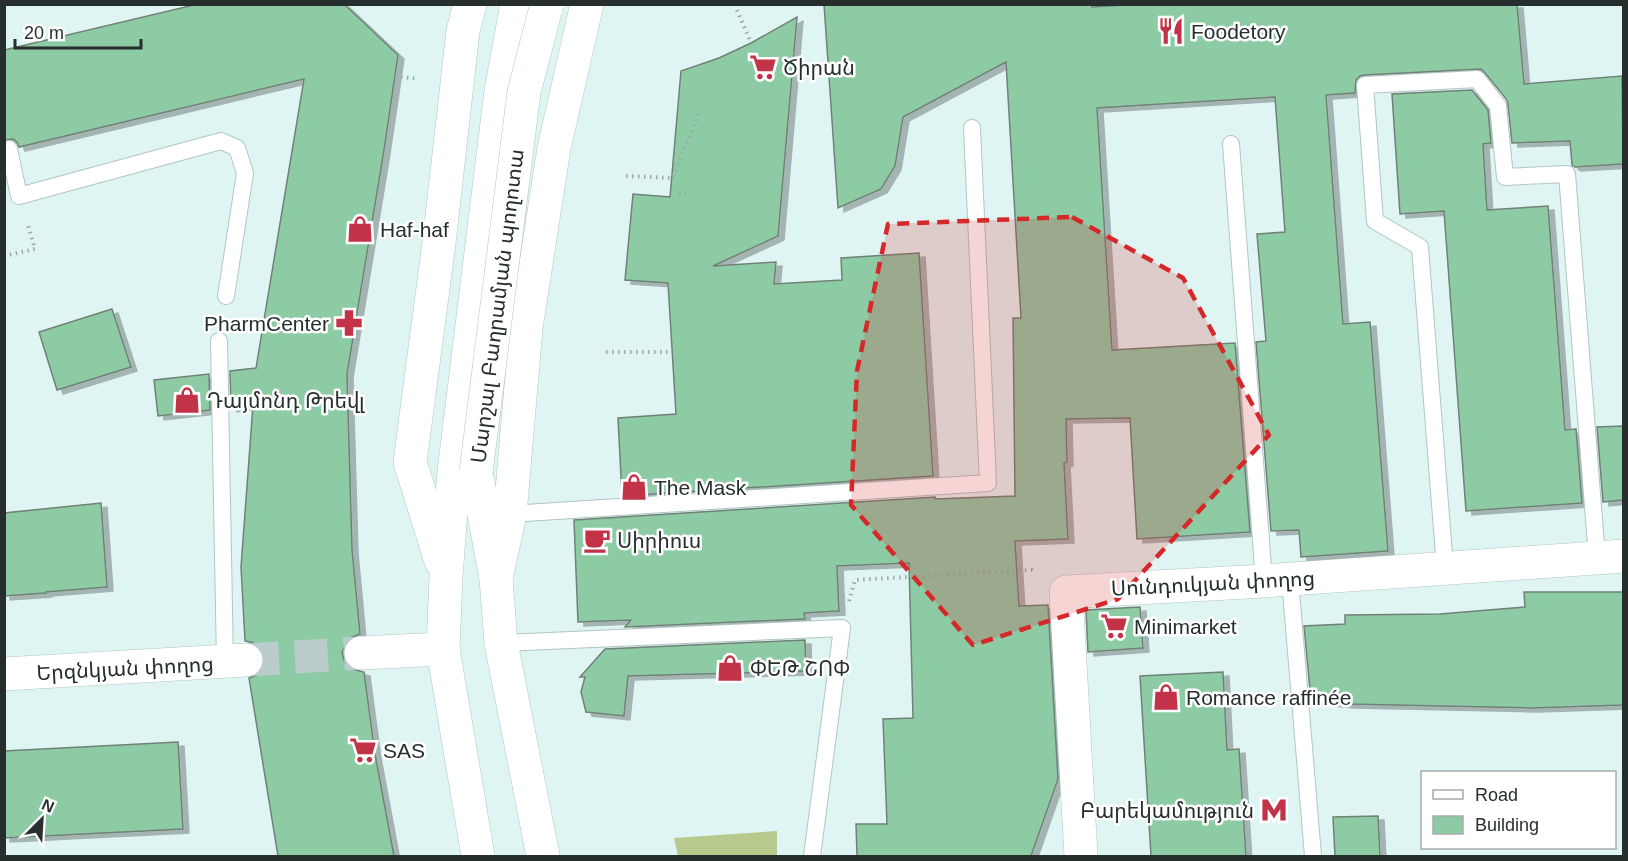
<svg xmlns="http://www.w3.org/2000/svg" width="1628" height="861" font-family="Arial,'Noto Sans Armenian',sans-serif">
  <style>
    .green { fill: #b7c98c }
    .building { fill: #8dcba5; stroke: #728177; stroke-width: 1.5; filter: url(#shadow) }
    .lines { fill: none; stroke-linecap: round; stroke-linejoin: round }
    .street-tunnel { stroke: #bacdcc; stroke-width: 33; stroke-dasharray: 33 16; stroke-linecap: butt }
    .lane-casing { stroke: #b1c6c4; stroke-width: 18 }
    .street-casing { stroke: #b1c6c4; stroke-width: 34 }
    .primary-casing { stroke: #b1c6c4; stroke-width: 34 }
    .path { stroke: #99aaa8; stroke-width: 4; stroke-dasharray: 1.5 4.5; stroke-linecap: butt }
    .lane { stroke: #fff; stroke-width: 16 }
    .street { stroke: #fff; stroke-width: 33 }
    .primary { stroke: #fff; stroke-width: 33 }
    .primary-bridge-casing { stroke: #b1c6c4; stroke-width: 34; stroke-linecap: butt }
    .primary-bridge { stroke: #fff; stroke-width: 33 }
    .marked { fill: #d62828; fill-opacity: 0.2; stroke: #d62828; stroke-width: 4.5; stroke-dasharray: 12 8; stroke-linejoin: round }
    .labels { text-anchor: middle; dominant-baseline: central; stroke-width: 5; stroke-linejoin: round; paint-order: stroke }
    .poi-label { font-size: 21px; fill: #262f2e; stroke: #fff; text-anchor: start }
    .street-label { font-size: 21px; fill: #262f2e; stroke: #fff }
  </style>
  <defs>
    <filter id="shadow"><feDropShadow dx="6" dy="4" stdDeviation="0" flood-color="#0004"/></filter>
  </defs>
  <rect width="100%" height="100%" fill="#dff5f3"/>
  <polygon class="green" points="777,831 777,856 678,856 674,838"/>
  <g class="building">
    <polygon points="198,4 344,4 398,55 384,150 347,374 352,549 360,634 350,638 345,644 342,653 345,663 352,669 364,672 375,754 394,856 278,856 249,678 257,675 262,669 265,660 261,649 254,643 245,641 241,567 253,405 231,408 230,371 256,368 304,79 19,147 17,142 13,139 4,140 4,50"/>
    <polygon points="824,4 1092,4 1092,7 1142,4 1517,4 1524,84 1622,76 1623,164 1575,167 1572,165 1570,141 1512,143 1508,105 1507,100 1485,73 1481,69 1364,75 1360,76 1356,80 1355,93 1326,95 1343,324 1370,322 1388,551 1301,557 1299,530 1271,531 1256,342 1266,341 1257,234 1285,232 1275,97 1097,108 1112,350 1235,343 1250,532 1137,539 1130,418 1066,419 1067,462 1064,463 1068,539 1015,541 1019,606 1048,605 1058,779 1031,856 857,856 856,824 887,824 883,719 913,718 909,563 837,566 839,611 804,613 805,619 625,627 631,620 578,622 574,520 935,497 935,499 1015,496 1013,318 1021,318 1006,62 903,117 895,166 881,189 838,208"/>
    <polygon points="797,17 778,236 713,266 776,262 774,284 842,280 841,258 919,253 933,476 622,496 618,418 676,414 668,283 625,280 633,194 670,197 681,71 719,58 751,43"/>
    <polygon points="1472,90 1488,110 1491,143 1483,144 1487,210 1548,206 1565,430 1576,429 1582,503 1466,511 1444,211 1400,214 1392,94"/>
    <polygon points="112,309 131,367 57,390 39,332"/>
    <polygon points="209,374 210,410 158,416 154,380"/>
    <polygon points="1623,426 1623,500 1603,502 1597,427"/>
    <polygon points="101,503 107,587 46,592 46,593 4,596 4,513"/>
    <polygon points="1524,592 1623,592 1623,705 1533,708 1441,706 1348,704 1311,700 1304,626 1345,624 1345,615 1440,614 1525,607"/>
    <polygon points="1140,607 1143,648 1088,652 1086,610"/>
    <polygon points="805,640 806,671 628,676 624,716 586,712 581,692 585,677 580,677 605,649"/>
    <polygon points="1223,672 1227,750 1239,749 1246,856 1151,856 1140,676"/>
    <polygon points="178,742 183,829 4,838 4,751"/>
    <polygon points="1378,816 1380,856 1335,856 1333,817"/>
  </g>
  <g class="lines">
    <polyline class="street-tunnel" points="246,660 361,653"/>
    <defs>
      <g id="lane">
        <polyline points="1231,144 1264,581"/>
        <polyline points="9,149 19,196 221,141 237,148 245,173 226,296"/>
        <polyline points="219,341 225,662"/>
        <polyline points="510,514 988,483 972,128"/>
        <polyline points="1445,568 1420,247 1375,221 1365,85 1477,79 1498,106 1505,177 1567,174 1597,558"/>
        <polyline points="1290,579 1313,856"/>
        <polyline points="501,643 842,628 812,856"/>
      </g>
      <g id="street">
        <polyline points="361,653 443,649"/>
        <polyline points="4,674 246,660"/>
        <polyline points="1081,856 1066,592 1264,581 1624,556"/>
      </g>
      <g id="primary">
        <polyline points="476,472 496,578 501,643 543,856"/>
        <polyline points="441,561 410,462 439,243 463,31 470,4"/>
        <polyline points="496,578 510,514 526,328 554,148 587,4"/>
        <polyline points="478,856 443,649 446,577 454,471 501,91 517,4"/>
      </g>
    </defs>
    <use href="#lane" class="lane-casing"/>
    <use href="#street" class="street-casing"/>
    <use href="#primary" class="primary-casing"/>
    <g class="path">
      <polyline points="737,10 751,43"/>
      <polyline points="395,76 418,79"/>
      <polyline points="626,176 672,178 699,113"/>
      <polyline points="679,193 688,193"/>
      <polyline points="4,256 35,249 28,225"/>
      <polyline points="606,352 672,352"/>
      <polyline points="849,601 855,580 1032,570 1035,572"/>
    </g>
    <use href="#lane" class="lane"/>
    <use href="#street" class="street"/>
    <use href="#primary" class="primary"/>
    <defs>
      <polyline id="primary-bridge" points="476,472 524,92 547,4"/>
    </defs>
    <use href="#primary-bridge" class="primary-bridge-casing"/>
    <use href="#primary-bridge" class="primary-bridge"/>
  </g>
  <path class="marked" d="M 1072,217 L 1183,278 L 1269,435 L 1118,599 L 973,645 L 851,505 L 857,371 L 888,224 Z"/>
  <defs>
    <symbol id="restaurant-bare" viewBox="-9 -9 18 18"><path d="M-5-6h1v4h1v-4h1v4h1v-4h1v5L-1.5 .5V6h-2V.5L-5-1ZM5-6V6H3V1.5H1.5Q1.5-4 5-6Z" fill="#c33348" stroke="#fff" stroke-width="2.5" paint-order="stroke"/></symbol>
    <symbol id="supermarket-bare" viewBox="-9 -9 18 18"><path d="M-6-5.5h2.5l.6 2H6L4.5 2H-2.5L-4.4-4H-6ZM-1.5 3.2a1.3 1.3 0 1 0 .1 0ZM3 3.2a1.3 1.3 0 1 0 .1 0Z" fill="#c33348" stroke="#fff" stroke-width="2.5" paint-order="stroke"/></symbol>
    <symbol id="shop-bare" viewBox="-9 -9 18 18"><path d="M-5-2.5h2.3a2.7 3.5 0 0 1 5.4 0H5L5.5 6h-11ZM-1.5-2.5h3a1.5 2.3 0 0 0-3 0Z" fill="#c33348" stroke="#fff" stroke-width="2.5" paint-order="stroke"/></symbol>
    <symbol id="pharmacy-bare" viewBox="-9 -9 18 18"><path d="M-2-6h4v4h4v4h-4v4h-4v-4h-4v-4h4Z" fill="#c33348" stroke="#fff" stroke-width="2.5" paint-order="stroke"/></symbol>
    <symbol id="cafe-bare" viewBox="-9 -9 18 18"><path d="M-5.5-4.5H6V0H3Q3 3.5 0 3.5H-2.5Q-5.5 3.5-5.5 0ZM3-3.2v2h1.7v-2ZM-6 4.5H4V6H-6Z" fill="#c33348" stroke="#fff" stroke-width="2.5" paint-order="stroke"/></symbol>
    <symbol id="metro-bare" viewBox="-9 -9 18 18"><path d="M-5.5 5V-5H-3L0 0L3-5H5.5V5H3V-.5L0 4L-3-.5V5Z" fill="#c33348" stroke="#fff" stroke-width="2.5" paint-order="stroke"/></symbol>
  </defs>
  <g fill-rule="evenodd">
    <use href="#restaurant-bare" x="1152" y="12" width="38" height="38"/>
    <use href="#supermarket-bare" x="744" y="48" width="38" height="38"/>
    <use href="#shop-bare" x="341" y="210" width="38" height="38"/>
    <use href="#pharmacy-bare" x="330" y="304" width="38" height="38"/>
    <use href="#shop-bare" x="168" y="381" width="38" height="38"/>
    <use href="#shop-bare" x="615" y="468" width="38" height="38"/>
    <use href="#cafe-bare" x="578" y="521" width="38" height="38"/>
    <use href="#supermarket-bare" x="1095" y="607" width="38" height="38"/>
    <use href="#shop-bare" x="711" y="649" width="38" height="38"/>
    <use href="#shop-bare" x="1147" y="678" width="38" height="38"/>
    <use href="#supermarket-bare" x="344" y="731" width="38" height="38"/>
    <use href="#metro-bare" x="1255" y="791" width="38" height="38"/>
  </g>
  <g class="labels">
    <g class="poi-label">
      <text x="1191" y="31">Foodetory</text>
      <text x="783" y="67">Ծիրան</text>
      <text x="380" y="229">Haf-haf</text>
      <text x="329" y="323" text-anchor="end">PharmCenter</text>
      <text x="207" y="400">Դայմոնդ Թրեվլ</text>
      <text x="654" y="487">The Mask</text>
      <text x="617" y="540">Սիրիուս</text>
      <text x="1134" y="626">Minimarket</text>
      <text x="750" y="668">ՓԵԹ ՇՈՓ</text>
      <text x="1186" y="697">Romance raffinée</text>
      <text x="383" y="750">SAS</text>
      <text x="1254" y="810" text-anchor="end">Բարեկամություն</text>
    </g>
    <g class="street-label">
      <text transform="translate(497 306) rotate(-83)">Մարշալ Բաղրամյան պողոտա</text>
      <text transform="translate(1213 583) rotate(-3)">Սունդուկյան փողոց</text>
      <text transform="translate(125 668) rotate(-3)">Երզնկյան փողոց</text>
    </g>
  </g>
  <rect width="1628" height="861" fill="none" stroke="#262f2e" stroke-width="12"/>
  <rect x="1421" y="771" width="195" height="78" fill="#ffffff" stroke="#a8acab" stroke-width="1.5"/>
  <rect x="1433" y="790" width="30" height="9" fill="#ffffff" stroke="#a8acab" stroke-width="1.5"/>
  <text x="1475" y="801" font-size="18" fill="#262f2e">Road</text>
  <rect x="1433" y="816" width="30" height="18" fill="#8dcba5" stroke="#a8acab" stroke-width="1.5"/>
  <text x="1475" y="831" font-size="18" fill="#262f2e">Building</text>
  <g transform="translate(42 819) rotate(24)" stroke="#ffffff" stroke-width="4.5" paint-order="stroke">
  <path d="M0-4.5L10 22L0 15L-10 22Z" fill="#262f2e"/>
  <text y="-9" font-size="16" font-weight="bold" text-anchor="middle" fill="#262f2e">N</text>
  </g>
  <path d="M15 39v9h126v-9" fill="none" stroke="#262f2e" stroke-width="3"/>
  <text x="24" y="39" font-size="18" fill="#262f2e" stroke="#ffffff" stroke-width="4.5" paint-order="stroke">20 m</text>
</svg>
